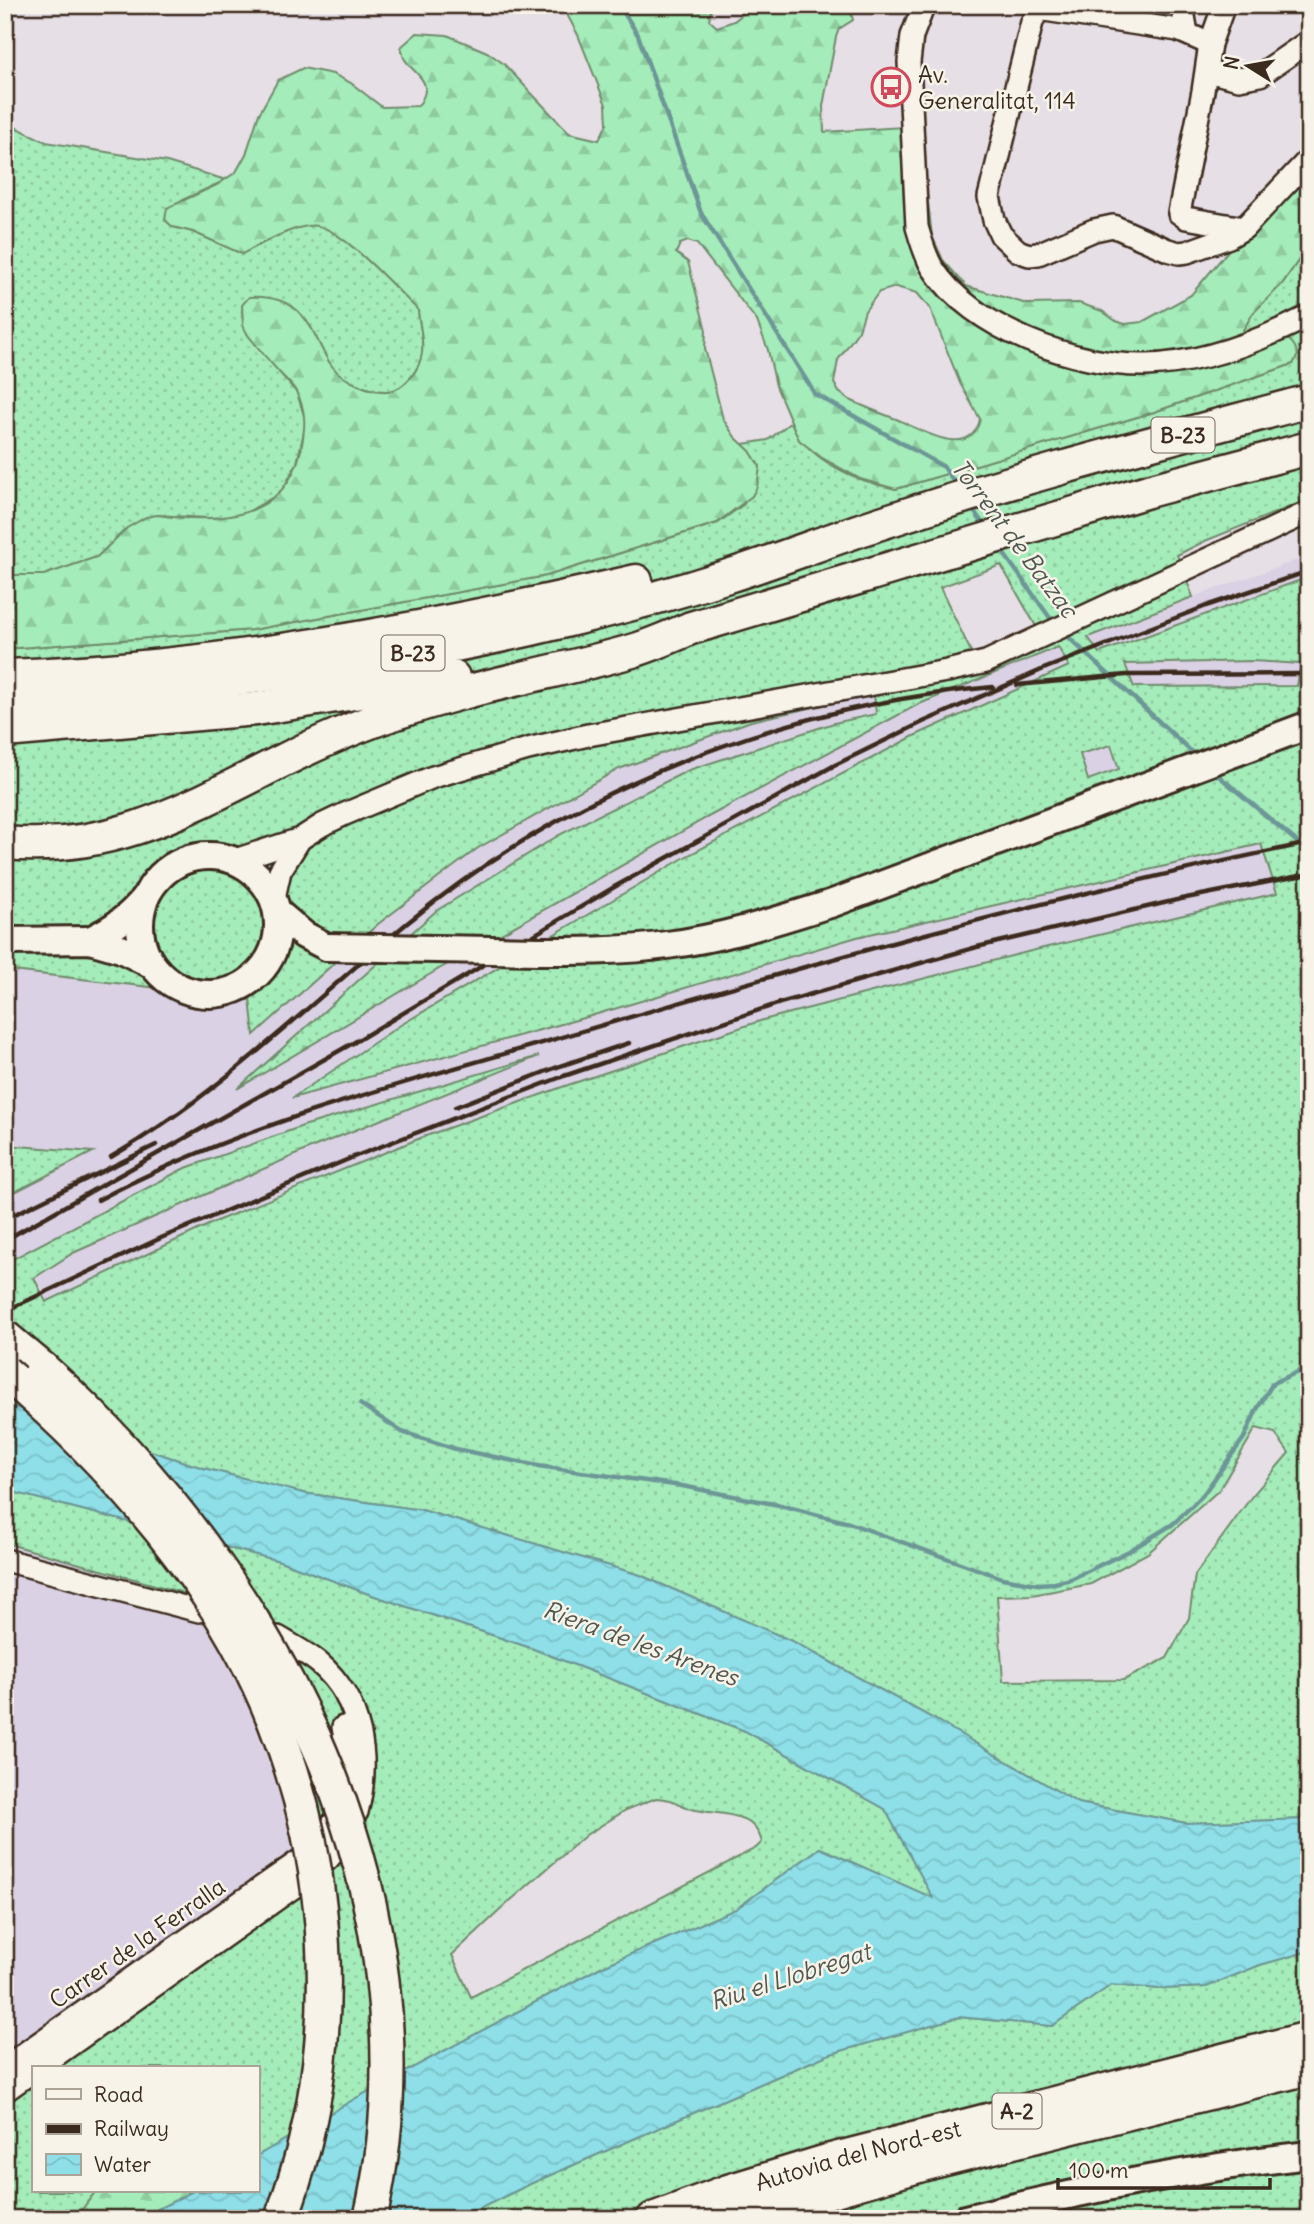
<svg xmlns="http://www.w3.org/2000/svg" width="1314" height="2224" font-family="Delius,sans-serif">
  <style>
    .built { fill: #dad1e4 }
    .grass { fill: url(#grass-dots); stroke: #708b6c; stroke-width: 2; fill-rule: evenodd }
    .forest { fill: url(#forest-firs); stroke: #708b6c; stroke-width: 2; fill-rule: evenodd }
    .water { fill: url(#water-waves); stroke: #6d9797; stroke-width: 2 }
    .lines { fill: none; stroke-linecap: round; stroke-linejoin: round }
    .stream { stroke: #6d9797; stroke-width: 4.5 }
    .minor-casing { stroke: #3b2a1e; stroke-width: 26 }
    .major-casing { stroke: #3b2a1e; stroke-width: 32 }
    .highway-casing { stroke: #3b2a1e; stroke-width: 37 }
    .minor { stroke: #f7f3e8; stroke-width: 21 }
    .major { stroke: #f7f3e8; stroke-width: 26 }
    .highway { stroke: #f7f3e8; stroke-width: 32 }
    .rail { stroke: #3b2a1e; stroke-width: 4.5 }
    .major-bridge-casing { stroke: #3b2a1e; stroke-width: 32; stroke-linecap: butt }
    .highway-bridge-casing { stroke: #3b2a1e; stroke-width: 37; stroke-linecap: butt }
    .major-bridge { stroke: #f7f3e8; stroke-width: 26 }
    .highway-bridge { stroke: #f7f3e8; stroke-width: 32 }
    .labels { text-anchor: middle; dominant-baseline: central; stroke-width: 5; stroke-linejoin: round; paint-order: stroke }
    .shield { fill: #f7f3e8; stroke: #73665b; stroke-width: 2 }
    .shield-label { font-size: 21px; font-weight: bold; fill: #3b2a1e }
    .poi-label { font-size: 23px; fill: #3b2a1e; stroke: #f7f3e8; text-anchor: start }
    .street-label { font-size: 23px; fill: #3b2a1e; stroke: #f7f3e8 }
    .water-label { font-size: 24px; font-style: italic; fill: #505750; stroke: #f7f3e8 }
  </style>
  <defs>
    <pattern id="grass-dots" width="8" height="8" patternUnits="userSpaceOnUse" patternTransform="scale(1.75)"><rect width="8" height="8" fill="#a4ecb9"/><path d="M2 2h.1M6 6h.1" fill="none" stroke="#8ecb9f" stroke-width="1.8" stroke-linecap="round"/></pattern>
    <pattern id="forest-firs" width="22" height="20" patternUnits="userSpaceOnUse" patternTransform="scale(1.75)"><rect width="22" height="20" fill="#a4ecb9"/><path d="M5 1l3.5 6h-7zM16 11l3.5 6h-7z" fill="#8ecb9f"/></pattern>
    <pattern id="water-waves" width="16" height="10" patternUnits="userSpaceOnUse" patternTransform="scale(1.75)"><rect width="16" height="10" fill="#8edfe8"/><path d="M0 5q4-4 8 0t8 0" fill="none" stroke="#7bc0c7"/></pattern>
  </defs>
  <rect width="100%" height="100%" fill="#e6dfe6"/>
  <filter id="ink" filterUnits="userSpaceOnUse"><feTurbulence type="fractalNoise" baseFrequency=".0143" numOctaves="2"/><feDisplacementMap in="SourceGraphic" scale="14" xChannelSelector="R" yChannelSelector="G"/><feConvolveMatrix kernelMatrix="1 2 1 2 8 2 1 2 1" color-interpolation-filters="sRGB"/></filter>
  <g filter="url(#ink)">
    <g class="built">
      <polygon points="1309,556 1309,577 1266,591 1186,623 1098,653 1088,637 1201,594"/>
      <polygon points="1058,646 1070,666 914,736 687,856 399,1026 295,1097 587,1017 857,937 1262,844 1277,893 1031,951 763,1020 565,1086 423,1137 219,1220 46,1302 34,1279 73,1253 313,1147 529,1059 183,1169 5,1263 5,1197 92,1153 5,1145 5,970 158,988 171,999 225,1008 251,999 254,1034 378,924 478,848 619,769 751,721 874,693 876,714 834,723 689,770 559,835 436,911 241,1087 439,969 706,818 917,705"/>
      <polygon points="1253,661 1302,664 1297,687 1134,687 1124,664"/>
      <polygon points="1111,745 1120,769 1088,780 1080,754"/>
      <polygon points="5,1543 180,1592 200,1605 225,1650 247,1699 282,1791 296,1855 5,2059"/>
    </g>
    <g class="grass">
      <path d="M 5,122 L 46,142 L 167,162 L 226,180 L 176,203 L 173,227 L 193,232 L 242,254 C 259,245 300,222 318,225 C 343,230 398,291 418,310 C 419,323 424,340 422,353 C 420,369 405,390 388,391 C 374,392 354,384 342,377 C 326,366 321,343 310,327 L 242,316 L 248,335 L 297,393 L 306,422 L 297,463 L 283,489 L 275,496 L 246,513 L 223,519 L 157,515 L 127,528 L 97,557 L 44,575 L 5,575 Z"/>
      <path d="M 1309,245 L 1309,499 L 1205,541 L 1177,555 L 1193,597 L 1088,637 L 1099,653 L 1309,577 L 1309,1819 L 1186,1823 L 1078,1803 L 934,1719 L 794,1642 L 640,1575 L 422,1510 L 303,1493 L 203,1468 L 5,1404 L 5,1263 L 183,1169 L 303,1126 L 539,1056 L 313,1147 L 73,1253 L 34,1278 L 46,1302 L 219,1220 L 423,1137 L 565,1086 L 763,1020 L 1031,951 L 1277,893 L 1261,844 L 857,937 L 587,1017 L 292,1098 L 399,1026 L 687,856 L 914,736 L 1069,666 L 1058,647 L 917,705 L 706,818 L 439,969 L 237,1089 L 436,911 L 559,835 L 689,770 L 834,723 L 876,714 L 874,694 L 751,721 L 619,769 L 478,848 L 378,924 L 254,1035 L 250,999 C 216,1012 188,1013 158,988 L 5,970 L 5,649 L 252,630 L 546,576 L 718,523 L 744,504 L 760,467 L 743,444 L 768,440 L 791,422 C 806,460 858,482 896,489 L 1154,412 L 1293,364 L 1243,330 L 1253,313 L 1282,284 ZM 1001,565 L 1037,628 L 992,654 L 973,656 L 940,587 ZM 1253,661 L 1301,664 L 1297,686 L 1134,687 L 1125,664 ZM 1111,745 L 1119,769 L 1088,780 L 1080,754 ZM 1256,1428 L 1275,1433 L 1289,1453 L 1252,1496 L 1195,1575 L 1189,1618 L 1167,1658 L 1124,1680 L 1003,1681 L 997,1596 L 1032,1595 L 1091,1584 L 1148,1553 L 1219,1490 Z"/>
      <polygon points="5,1145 93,1152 5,1197"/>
      <path d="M 5,1490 L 280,1561 L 366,1593 L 531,1648 L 745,1731 L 885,1809 L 934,1899 L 820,1848 L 736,1909 L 601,1967 L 358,2097 L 257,2156 L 257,2068 L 33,2068 L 33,2191 L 96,2191 L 75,2219 L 5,2219 L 5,2059 L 296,1855 L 282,1791 L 247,1699 L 225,1650 L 200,1605 L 180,1592 L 5,1543 ZM 656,1798 C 676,1799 677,1805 692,1809 C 719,1816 753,1809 762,1842 L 756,1848 L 471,1997 L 452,1955 L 511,1900 L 586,1835 L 626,1810 Z"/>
      <polygon points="1309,1951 1309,2215 1241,2219 458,2219 532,2183 827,2055 959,2017 1052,2026 1111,1985 1161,1989 1206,1987 1260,1965"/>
    </g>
    <g class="forest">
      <path d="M 562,5 L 712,5 L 709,20 L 717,27 L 734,21 L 754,5 L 849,5 L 853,20 L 839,29 L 836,37 L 823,106 L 824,132 L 919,126 L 932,236 L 943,260 L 966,286 L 1027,304 L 1079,303 L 1102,311 L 1116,321 L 1125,324 L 1142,322 L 1191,295 L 1232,246 L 1309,178 L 1309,245 L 1282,284 L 1253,313 L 1243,330 L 1250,337 C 1272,336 1291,329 1298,355 L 1293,364 L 1284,367 L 1154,412 L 896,489 L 860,479 L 822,458 L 799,440 L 776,386 L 768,350 L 757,321 L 697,244 L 688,241 L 680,244 L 676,253 L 688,262 L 706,330 L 705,349 L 723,419 L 735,437 L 750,451 L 760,467 L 757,487 L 752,496 L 717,523 L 546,576 L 252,630 L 5,649 L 5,575 L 44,575 L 97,557 L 127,528 L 146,517 L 157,515 C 216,523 285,522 301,450 C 305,429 307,412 297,393 C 292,384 285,379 279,372 C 268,360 258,348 248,335 L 243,326 L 242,305 L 249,297 C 267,296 285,299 299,312 C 315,327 319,349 332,366 C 343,381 371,393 389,391 C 406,389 420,368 422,353 C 424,340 419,323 418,310 C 398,291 343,230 318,226 C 300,222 258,245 242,254 L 193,232 L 173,227 L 165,220 L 167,208 L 217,185 L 236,172 L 246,154 L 259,114 L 278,80 L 303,68 L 333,74 L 351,83 L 382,107 L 418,106 C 437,80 413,75 404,58 C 403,57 402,48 401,47 L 417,33 L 447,35 L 487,52 L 504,64 L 569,133 L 599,140 L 607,124 L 606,105 L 578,35 ZM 896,287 L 917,293 L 930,308 L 960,383 L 980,419 C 971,462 918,428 896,419 C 880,413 865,407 850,400 L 839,392 L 834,383 L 838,360 L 859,330 L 865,311 L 879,292 Z"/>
      <polygon points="96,2191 193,2191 139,2219 75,2219"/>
    </g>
    <polygon class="water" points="5,1404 203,1468 303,1493 422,1510 640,1575 794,1642 934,1719 1078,1803 1186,1823 1309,1819 1309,1951 1260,1965 1206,1987 1161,1989 1111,1985 1052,2026 959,2017 827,2055 532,2183 458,2219 139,2219 193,2191 257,2191 257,2156 358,2097 601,1967 736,1909 820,1848 933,1898 885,1809 745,1731 531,1648 366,1593 280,1561 5,1490"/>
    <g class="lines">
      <g class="stream">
        <polyline points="619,5 638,35 701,213 815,394 944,467 958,488"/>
        <polyline points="971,507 986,528"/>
        <polyline points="999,547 1053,622"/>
        <polyline points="1064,633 1196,756"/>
        <polyline points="1213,771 1309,852"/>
        <polyline points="360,1404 402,1432 456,1449 538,1466 682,1486 784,1506 849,1523 1002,1578 1037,1584 1055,1583 1071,1579 1129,1551 1173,1524 1202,1496 1244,1438 1257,1409 1273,1383 1309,1367"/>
      </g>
      <defs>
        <g id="minor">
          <path d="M 924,5 L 912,36 L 909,62 L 917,227 C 921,241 925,255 932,267 C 971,329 1077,367 1147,365 C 1203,363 1260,341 1309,316"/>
          <polyline points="1040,5 1032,22 989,197 994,220 1001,235 1018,251 1029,255 1038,254 1094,230 1113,226 1168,250 1179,253 1187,252 1229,237 1244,228 1309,159"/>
          <polyline points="1182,5 1187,33"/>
          <polyline points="1224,5 1210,44 1203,91 1179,213 1186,218 1244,228"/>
          <polyline points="1038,9 1178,30 1210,44"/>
          <polyline points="1207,71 1239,79 1260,75 1309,41"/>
          <polyline points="235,860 300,839 322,825 345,814 433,777 528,749 588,735 947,671 986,662 1309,512"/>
          <polyline points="274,898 280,871 300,839"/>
          <polyline points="5,1560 199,1611"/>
          <path d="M 278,1637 C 291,1645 307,1653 319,1663 C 362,1700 371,1759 357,1812"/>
          <polyline points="343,1727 349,1760 348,1783"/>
          <polyline points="324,1838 334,1822"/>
          <polyline points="327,1860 342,1843"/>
          <polyline points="5,2067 299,1861"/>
          <polyline points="38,2068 301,1882"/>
          <polyline points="5,2091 33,2071"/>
        </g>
        <g id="major">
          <circle cx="209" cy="925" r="69"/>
          <polyline points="278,913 304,935 327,947"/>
          <path d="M 90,940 C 113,929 129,917 145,898"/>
          <polyline points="5,941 90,940 121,949 151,964"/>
          <path d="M 538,951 C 581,951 624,951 667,945 C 724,938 779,920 833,903 L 1309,725"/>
          <path d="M 965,2219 C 1078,2191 1193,2168 1309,2155"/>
        </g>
        <g id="highway">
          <path d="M 5,676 C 219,669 428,629 636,581"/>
          <path d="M 5,701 C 194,687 381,666 565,621 C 620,608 675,593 728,576 C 781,559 834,538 887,521 C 1026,475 1168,439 1309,401"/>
          <polyline points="5,731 256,709 453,677"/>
          <path d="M 5,843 C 113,853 188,808 280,762 C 318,743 356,726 396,713 C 473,686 554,673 632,651 C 652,645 672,636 691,628 L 1148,491 L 1309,448"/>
          <polyline points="5,1337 42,1368"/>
          <path id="s1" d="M 653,2219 L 728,2191 L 827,2161 L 1309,2038"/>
          <polyline points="733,2219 929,2163 1309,2068"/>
        </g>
      </defs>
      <use href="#minor" class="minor-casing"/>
      <use href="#major" class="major-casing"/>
      <use href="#highway" class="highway-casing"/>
      <use href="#minor" class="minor"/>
      <use href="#major" class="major"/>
      <use href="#highway" class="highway"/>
      <g class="rail">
        <polyline points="1017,685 1126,675 1309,674"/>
        <polyline points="455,1107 560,1066 629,1043"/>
        <path d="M 111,1157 C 221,1093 309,1004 406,924 C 572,788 779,706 993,687"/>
        <path d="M 98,1200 C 240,1124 398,1085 552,1040 C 802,966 1054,895 1309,843"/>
        <polyline points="5,1219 156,1145"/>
        <polyline points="5,1240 353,1043 616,886 835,765 923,722 1046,668 1209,605 1309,571"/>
        <polyline points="5,1311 161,1238 356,1156 564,1076 780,1003 977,947 1181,899 1309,874"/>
      </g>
      <defs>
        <polyline id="major-bridge" points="327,947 538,951"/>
        <g id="highway-bridge">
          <path d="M 42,1368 C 274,1576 444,1901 370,2219"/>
          <path d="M 5,1372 C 86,1441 158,1518 216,1608 C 330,1786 357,2021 281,2219"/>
        </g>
      </defs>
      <use href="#major-bridge" class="major-bridge-casing"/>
      <use href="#highway-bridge" class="highway-bridge-casing"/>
      <use href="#major-bridge" class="major-bridge"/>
      <use href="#highway-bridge" class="highway-bridge"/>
    </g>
  </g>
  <defs>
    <symbol id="bus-ring" viewBox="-11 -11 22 22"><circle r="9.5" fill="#f7f3e8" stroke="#d1495b" stroke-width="1.5"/><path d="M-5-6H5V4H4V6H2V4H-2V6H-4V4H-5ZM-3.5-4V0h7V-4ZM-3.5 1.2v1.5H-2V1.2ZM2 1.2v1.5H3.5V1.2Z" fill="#d1495b"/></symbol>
  </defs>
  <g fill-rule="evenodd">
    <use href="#bus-ring" x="869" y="65" width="44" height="44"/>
  </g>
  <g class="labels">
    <g class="shield">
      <rect x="1151.5" y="417.5" width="63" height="35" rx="5"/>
      <rect x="381.5" y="635.5" width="63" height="35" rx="5"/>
      <rect x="992.5" y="2093.5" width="49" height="35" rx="5"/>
    </g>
    <g class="shield-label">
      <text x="1183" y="435">B-23</text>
      <text x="413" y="653">B-23</text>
      <text x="1017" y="2111">A-2</text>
    </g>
    <g class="poi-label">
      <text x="918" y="74">Av.<tspan x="918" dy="26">Generalitat, 114</tspan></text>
    </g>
    <g class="street-label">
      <text transform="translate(137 1943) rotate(-35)">Carrer de la Ferralla</text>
      <text stroke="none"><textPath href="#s1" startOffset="215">Autovia del Nord-est</textPath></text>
    </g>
    <g class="water-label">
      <text transform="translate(1015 538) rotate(53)">Torrent de Batzac</text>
      <text transform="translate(641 1643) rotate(20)">Riera de les Arenes</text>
      <text transform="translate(790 1976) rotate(-18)">Riu el Llobregat</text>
    </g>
  </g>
  <rect width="1314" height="2224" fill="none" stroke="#f7f3e8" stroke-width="28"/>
  <rect x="14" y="14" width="1286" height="2196" fill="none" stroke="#3b2a1e" stroke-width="2.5" filter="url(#ink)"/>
  <rect x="32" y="2066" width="228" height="126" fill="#f7f3e8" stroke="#aca397" stroke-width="2"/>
  <rect x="46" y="2089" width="35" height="10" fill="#f7f3e8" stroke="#aca397" stroke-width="2"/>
  <text x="94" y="2102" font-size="21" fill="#3b2a1e">Road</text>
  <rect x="46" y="2124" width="35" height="10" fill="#3b2a1e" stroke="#aca397" stroke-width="2"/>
  <text x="94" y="2136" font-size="21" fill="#3b2a1e">Railway</text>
  <rect x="46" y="2154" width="35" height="21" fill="url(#water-waves)" stroke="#aca397" stroke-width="2"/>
  <text x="94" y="2172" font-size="21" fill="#3b2a1e">Water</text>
  <g transform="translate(1248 66) rotate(281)" stroke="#f7f3e8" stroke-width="5" paint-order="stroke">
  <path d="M0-5L12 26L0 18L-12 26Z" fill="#3b2a1e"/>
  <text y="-10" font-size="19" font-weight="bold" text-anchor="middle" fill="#3b2a1e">N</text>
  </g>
  <path d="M1058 2178v10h212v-10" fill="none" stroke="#3b2a1e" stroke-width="3.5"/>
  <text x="1069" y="2178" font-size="21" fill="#3b2a1e" stroke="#f7f3e8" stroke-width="5" paint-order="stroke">100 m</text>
</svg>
